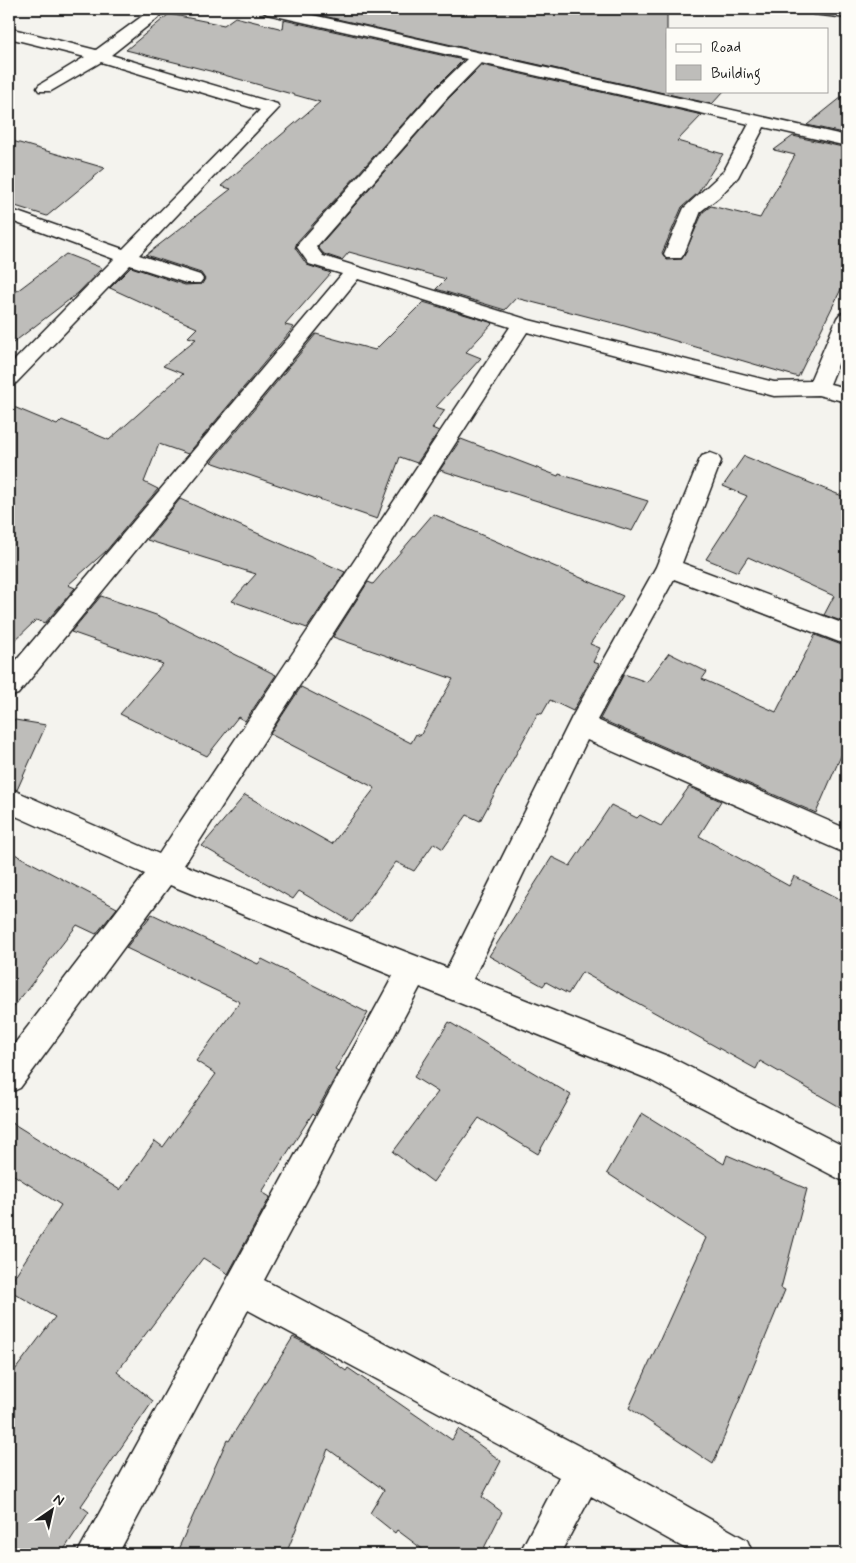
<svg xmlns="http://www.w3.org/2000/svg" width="856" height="1563" font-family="Mynerve,sans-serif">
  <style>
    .building { fill: #bebdba; stroke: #1c1c1c }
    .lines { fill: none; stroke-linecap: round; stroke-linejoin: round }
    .minor-casing { stroke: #1c1c1c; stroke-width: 3 }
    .minor { fill: #fdfcf7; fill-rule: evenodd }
  </style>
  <rect width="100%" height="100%" fill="#f4f3ee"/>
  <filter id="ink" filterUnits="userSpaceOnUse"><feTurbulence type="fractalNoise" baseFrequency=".02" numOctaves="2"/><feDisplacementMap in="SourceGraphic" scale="10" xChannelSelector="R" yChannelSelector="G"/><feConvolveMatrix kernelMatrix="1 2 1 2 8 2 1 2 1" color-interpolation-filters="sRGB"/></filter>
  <g filter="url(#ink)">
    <g class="building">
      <polygon points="293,9 667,9 667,91 724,91 712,104"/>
      <polygon points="169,14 224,25 235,17 283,29 284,20 463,60 434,89 297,242 295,248 307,265 331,273 285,325 294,327 188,454 159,444 144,482 158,489 106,551 68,585 75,588 45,623 36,620 9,646 9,405 57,425 62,420 109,440 183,374 163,366 196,339 188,337 197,328 110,288 131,267 185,285 202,284 205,279 201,273 146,255 231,189 221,186 320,102 210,71 126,50"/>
      <polygon points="482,65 702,115 677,141 723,154 698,193 682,207 662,253 667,260 682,259 703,212 711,206 760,218 795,155 774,150 793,136 847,148 847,277 798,377 621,325 516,298 505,310 436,289 446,279 349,252 342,260 324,254 318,247 448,99"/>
      <polygon points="847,93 847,134 807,125"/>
      <polygon points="9,140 105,168 47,216 9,204"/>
      <polygon points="66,254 102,268 78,293 9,346 9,297"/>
      <polygon points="423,302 493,323 466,352 481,358 436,407 445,410 432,428 439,431 417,463 400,457 377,519 211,462 316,334 375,350"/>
      <polygon points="461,439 558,476 559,474 648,501 632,531 440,470"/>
      <polygon points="744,456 847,498 847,623 824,615 834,596 748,557 738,572 706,559 747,496 723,486"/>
      <polygon points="180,499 345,572 307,628 232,601 256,574 147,540"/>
      <polygon points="433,514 623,596 590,644 600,648 593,662 599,664 573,711 550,700 542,714 538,713 480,821 467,815 443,849 434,843 414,871 396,862 352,922 299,891 293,899 202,846 245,795 332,844 375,788 270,734 301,687 411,743 416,734 420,736 453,679 333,637 368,582 373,584"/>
      <polygon points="101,596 159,616 276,675 245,721 238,717 207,756 120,714 163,664 71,632"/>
      <polygon points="815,635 847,647 847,742 816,813 600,719 624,674 647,682 669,653 707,672 702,679 776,712"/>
      <polygon points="9,719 46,725 17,790 9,786"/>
      <polygon points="689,787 721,801 699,836 789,886 794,876 847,903 847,1111 760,1061 756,1069 582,972 568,994 546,982 543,986 489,956 552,857 570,866 611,805 637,818 640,815 661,826"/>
      <polygon points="9,851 117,908 96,934 77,925 9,1013"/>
      <polygon points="152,914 258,964 262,959 368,1013 335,1070 338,1072 316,1112 315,1115 313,1113 262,1192 270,1197 228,1274 203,1258 117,1372 153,1401 81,1506 89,1512 61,1554 9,1554 9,1378 55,1317 9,1290 9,1285 61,1205 9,1172 9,1121 120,1190 155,1141 163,1147 216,1074 196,1061 240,1002 126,948"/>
      <polygon points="449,1022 571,1095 538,1154 479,1118 433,1182 393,1152 438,1092 414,1077"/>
      <polygon points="642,1113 724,1164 727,1155 807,1189 781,1288 785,1290 713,1464 629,1408 706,1238 607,1173"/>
      <polygon points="293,1337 315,1348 346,1371 348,1368 452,1440 458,1429 501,1461 482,1497 502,1512 481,1554 429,1554 397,1530 395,1533 370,1513 384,1490 328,1449 286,1554 176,1554 227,1440 229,1441"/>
    </g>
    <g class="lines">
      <defs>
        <g id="minor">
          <polygon points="152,9 169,9 111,55 277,104 279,108 139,255 200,275 203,279 200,283 186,283 130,265 16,383 9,385 9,366 114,259 9,220 9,209 123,249 260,110 101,62 51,91 39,91 37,88 39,85 85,57 9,38 9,28 96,50"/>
          <polygon points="259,9 286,9 847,136 847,146 764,127 738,177 719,197 701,211 684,254 681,258 667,258 664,254 684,208 724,171 749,124 481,63 447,98 316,247 323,256 529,320 774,382 810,381 837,318 840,314 847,312 847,342 830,384 847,388 847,402 818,395 774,396 527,332 184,865 447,968 572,717 656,567 699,461 702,456 710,453 718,456 721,461 682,563 847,625 847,645 674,579 597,720 847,829 847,854 587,740 473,979 670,1057 847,1148 847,1183 648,1079 420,987 264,1280 598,1456 747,1540 753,1554 695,1554 591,1496 560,1554 519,1554 559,1477 248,1310 118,1554 77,1554 393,976 170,885 20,1088 9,1093 9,1051 145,874 9,813 9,788 159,854 510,327 358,279 18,694 9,697 9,669 342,274 309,264 297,247 299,243 435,90 467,59 267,14"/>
          <polygon points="805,9 847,9 847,18 813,14"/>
        </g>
      </defs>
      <use href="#minor" class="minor-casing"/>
      <use href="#minor" class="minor"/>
    </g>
  </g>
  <rect width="856" height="1563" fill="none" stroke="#fdfcf7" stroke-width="30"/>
  <rect x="15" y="15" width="826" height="1533" fill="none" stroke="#1c1c1c" stroke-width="2" filter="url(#ink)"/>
  <rect x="666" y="28" width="162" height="65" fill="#fdfcf7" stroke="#a3a29f"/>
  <rect x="676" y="44" width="25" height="8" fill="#fdfcf7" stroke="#a3a29f"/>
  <text x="711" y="52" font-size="15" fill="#1c1c1c">Road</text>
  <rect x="676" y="65" width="25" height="15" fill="#bebdba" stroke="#a3a29f"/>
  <text x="711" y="78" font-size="15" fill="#1c1c1c">Building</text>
  <g transform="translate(52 1510) rotate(34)" stroke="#fdfcf7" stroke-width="4" paint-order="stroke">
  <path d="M0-4L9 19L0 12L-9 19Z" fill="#1c1c1c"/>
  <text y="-8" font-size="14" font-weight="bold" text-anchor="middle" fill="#1c1c1c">N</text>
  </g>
</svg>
